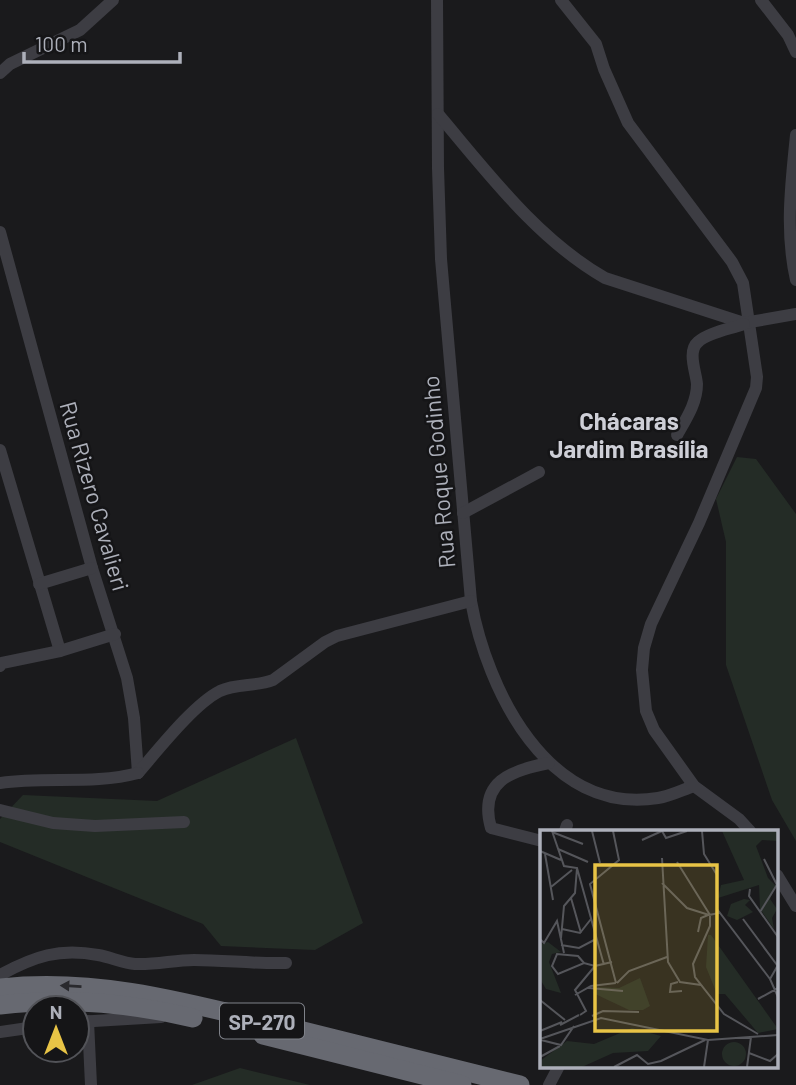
<svg xmlns="http://www.w3.org/2000/svg" width="796" height="1085" font-family="Barlow,sans-serif">
  <style>
    .green { fill: #242c26 }
    .lines { fill: none; stroke-linecap: round; stroke-linejoin: round }
    .minor { stroke: #3d3d43; stroke-width: 12 }
    .highway { stroke: #676971; stroke-width: 19 }
    .oneway { fill: #2a2a2e }
    .labels { text-anchor: middle; dominant-baseline: central; stroke-width: 5; stroke-linejoin: round; paint-order: stroke }
    .shield { fill: #151517; stroke: #7f8289; stroke-width: 2 }
    .shield-label { font-size: 21px; font-weight: bold; fill: #adb0ba }
    .street-label { font-size: 23px; fill: #adb0ba; stroke: #151517 }
    .neighbourhood-label { font-size: 24px; font-weight: bold; fill: #cecfd7; stroke: #151517 }
    .inset-road { fill: none; stroke: #55565b; stroke-width: 2 }
    .view { fill: #e8c446; fill-opacity: 0.15; stroke: #e8c446; stroke-width: 3.5 }
    .inset-edge { fill: none; stroke: #adb0ba; stroke-width: 3.5 }
  </style>
  <rect width="100%" height="100%" fill="#1a1a1c"/>
  <g class="green">
    <polygon points="737,457 756,459 796,514 796,841 772,800 726,665 726,542 716,499"/>
    <polygon points="296,738 363,923 315,950 221,946 203,924 0,842 0,819 23,795 157,801"/>
    <polygon points="240,1068 310,1085 192,1085"/>
  </g>
  <g class="lines">
    <g class="minor">
      <path d="M 437,0 L 438,168 L 441,259 L 471,601 C 487,690 548,816 658,798 C 671,796 682,790 694,786"/>
      <polyline points="561,0 596,44 604,69 628,123 732,262 743,283 757,377 756,388 699,523 651,624 644,648 642,670 646,711 654,730 694,786 739,819 750,831"/>
      <polyline points="761,0 788,35 796,52"/>
      <polyline points="0,73 10,64 80,30 113,0"/>
      <path d="M 438,114 C 488,173 537,239 605,278 L 744,323 L 796,314"/>
      <path d="M 796,135 C 791,185 785,231 796,280"/>
      <polyline points="0,232 92,568 127,678 134,718 138,773"/>
      <path d="M 677,435 C 686,419 697,403 697,384 C 696,372 687,351 698,342 C 709,332 731,329 744,324"/>
      <polyline points="0,450 60,651"/>
      <polyline points="463,513 539,472"/>
      <polyline points="39,584 92,568"/>
      <polyline points="0,666 2,663 60,651 115,634"/>
      <path d="M 138,773 C 158,750 194,704 220,691 C 237,683 256,687 273,680 L 325,642 L 337,636 L 471,601"/>
      <path d="M 0,783 C 45,776 93,785 138,773"/>
      <polyline points="0,810 53,823 95,826 184,822"/>
      <polyline points="565,831 567,825"/>
      <path d="M 542,841 L 491,828 C 478,782 511,770 549,763"/>
      <polyline points="777,875 796,906"/>
      <path d="M 0,975 C 35,956 59,948 98,955 C 110,957 123,963 135,964 C 156,965 174,960 194,960 C 225,960 255,964 286,963"/>
      <polyline points="88,1021 91,1085"/>
      <polyline points="77,1022 161,1017"/>
      <polyline points="0,1032 35,1027"/>
      <polyline points="549,1085 559,1066"/>
    </g>
    <g class="highway">
      <path d="M 0,988 C 97,977 189,1003 283,1026 C 362,1045 441,1065 520,1085"/>
      <path d="M 0,1005 C 64,997 130,1003 193,1018"/>
      <polyline points="263,1035 462,1085"/>
    </g>
  </g>
  <defs><path id="oneway-solid" d="M-6-.8H1V-3.2L6.5 0L1 3.2V.8H-6Z" transform="scale(1.75)"/></defs>
  <use class="oneway" href="#oneway-solid" transform="translate(71 986) rotate(-177)"/>
  <g class="labels">
    <rect class="shield" x="220" y="1003.5" width="84" height="35" rx="5"/>
    <g class="shield-label">
      <text x="262" y="1021">SP-270</text>
    </g>
    <g class="street-label">
      <text transform="translate(438 472) rotate(-95)">Rua Roque Godinho</text>
      <text transform="translate(95 496) rotate(74)">Rua Rizero Cavalieri</text>
    </g>
    <g class="neighbourhood-label">
      <text x="629" y="420">Chácaras<tspan x="629" dy="28">Jardim Brasília</tspan></text>
    </g>
  </g>
  <g transform="translate(540 830)">
    <rect width="238" height="238" fill="#1a1a1c"/>
    <path d="M 182,1 L 238,1 L 238,11 L 222,10 L 216,16 L 228,48 L 236,56 L 230,69 L 237,79 L 232,88 L 234,99 L 220,79 L 219,55 L 178,68 L 181,55 L 204,50 ZM 204,69 L 210,70 L 205,75 L 213,82 L 197,90 L 187,86 L 191,74 ZM 168,105 L 171,105 L 238,199 L 218,203 L 185,164 L 177,164 L 166,137 ZM 8,112 L 21,122 L 12,124 L 9,132 L 21,163 L 6,159 L 0,149 L 0,114 ZM 100,148 L 110,176 L 103,180 L 89,180 L 53,163 L 58,157 L 79,158 ZM 92,198 L 121,206 L 108,221 L 73,223 L 42,237 L 0,237 L 0,231 L 27,211 L 54,214 ZM182 224a12 12 0 1 1 24 0a12 12 0 1 1-24 0Z" fill="#242c26"/>
    <path class="inset-road" d="M 12,1 L 24,36 L 37,38 L 35,63 L 24,76 L 21,108M 52,1 L 60,33M 73,1 L 79,30 L 50,54 L 76,153M 122,1 L 126,8 L 147,1M 162,1 L 164,24 L 177,45 L 177,79 L 230,149M 12,2 L 43,14M 102,10 L 122,1M 18,19 L 48,32M 0,21 L 21,30M 5,24 L 13,70M 122,28 L 128,132 L 140,152 L 161,155M 224,29 L 237,55M 137,32 L 170,85 L 170,96 L 153,134 L 155,147 L 184,184 L 218,204M 37,38 L 64,135M 122,53 L 147,78 L 169,85 L 179,83M 11,57 L 32,40M 210,59 L 209,66 L 238,107M 31,68 L 41,103M 220,82 L 238,53M 203,89 L 237,135M 22,99 L 40,103 L 51,89M 158,102 L 161,88 L 168,85M 0,109 L 4,113 L 17,91 L 24,123M 21,115 L 39,118 L 56,109M 44,133 L 38,126 L 17,124 L 12,136 L 18,144 L 44,133 L 55,136M 238,135 L 230,149 L 238,167M 138,152 L 131,154 L 130,162 L 142,161M 77,153 L 89,141 L 127,127M 49,158 L 83,161M 35,165 L 51,156 L 76,153M 218,169 L 238,158M 0,170 L 25,190M 40,185 L 46,181 L 35,160 L 55,136 L 72,132M 52,186 L 63,181 L 99,182M 20,195 L 39,185M 0,201 L 22,192M 0,209 L 61,188 L 168,210 L 238,205M 1,210 L 21,215 L 34,196M 209,223 L 230,231 L 238,224M 0,227 L 20,216M 74,237 L 97,225 L 108,234 L 121,231 L 165,210M 164,237 L 168,210M 207,237 L 211,207"/>
    <path class="view" d="M 55,35 L 177,35 L 177,201 L 55,201 Z"/>
    <rect width="238" height="238" class="inset-edge"/>
  </g>
  <g transform="translate(56 1029)"><circle r="33" fill="#151517" stroke="#525358" stroke-width="2"/>
  <path d="M0-5L12 26L0 18L-12 26Z" fill="#e8c446"/>
  <text y="-10" font-size="19" font-weight="bold" text-anchor="middle" fill="#adb0ba">N</text>
  </g>
  <path d="M24 52v10h156v-10" fill="none" stroke="#adb0ba" stroke-width="3.5"/>
  <text x="35" y="52" font-size="21" fill="#adb0ba" stroke="#151517" stroke-width="5" paint-order="stroke">100 m</text>
</svg>
